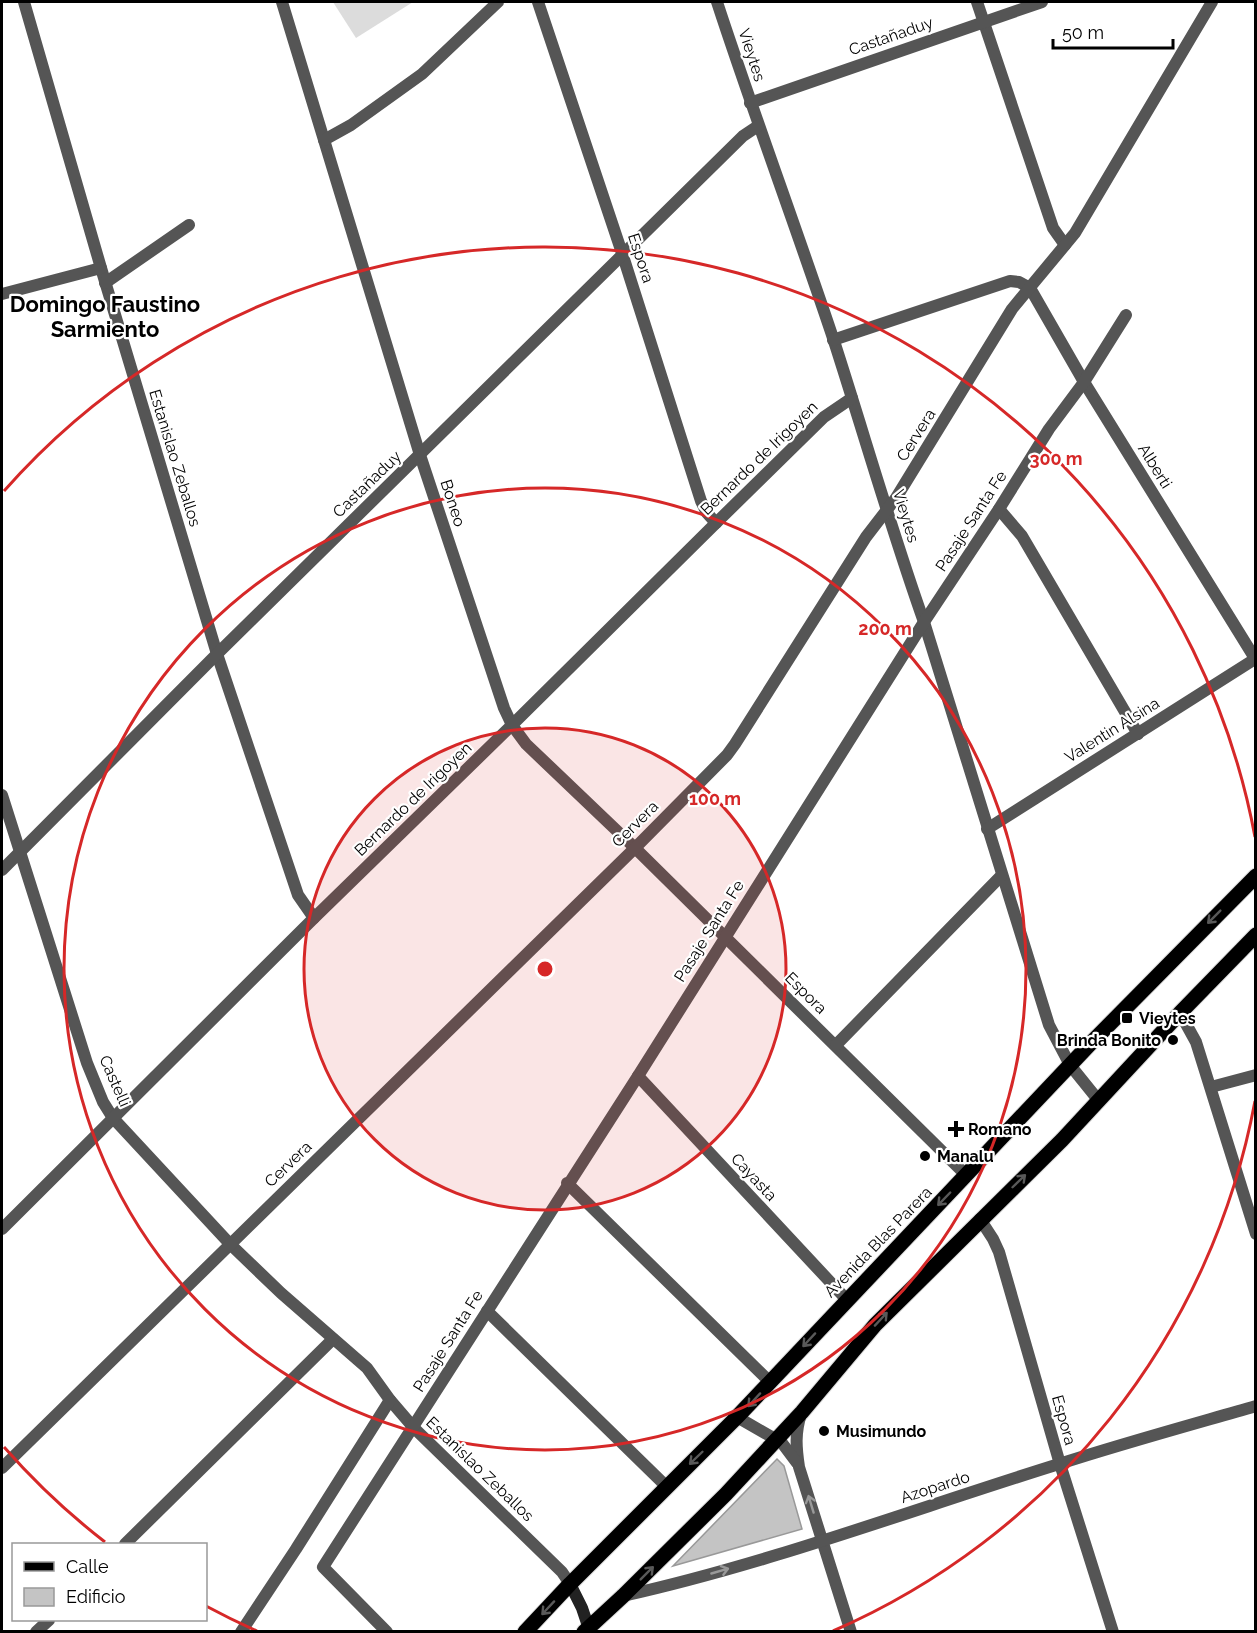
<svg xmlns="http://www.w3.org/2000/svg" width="1257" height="1633" font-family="Raleway,sans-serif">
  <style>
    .green { fill: #dcdcdc }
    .building { fill: #c4c4c4; stroke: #999; stroke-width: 1.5 }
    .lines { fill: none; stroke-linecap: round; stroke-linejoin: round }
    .primary-casing { stroke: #dbdbdb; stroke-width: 17 }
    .minor { stroke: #555; stroke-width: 12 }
    .secondary { stroke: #222; stroke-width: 12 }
    .primary { stroke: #000; stroke-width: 15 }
    .oneway { stroke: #595959 }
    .oneway2 { stroke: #999 }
    .ring { fill: none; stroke: #d62828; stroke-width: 3 }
    .poi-dot { fill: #000; stroke: #fff; stroke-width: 2 }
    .labels { text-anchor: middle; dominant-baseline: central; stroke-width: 4.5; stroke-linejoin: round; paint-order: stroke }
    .street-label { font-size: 16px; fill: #000; stroke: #fff }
    .poi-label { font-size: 16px; font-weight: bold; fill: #000; stroke: #fff; text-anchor: start }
    .district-label { font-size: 22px; font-weight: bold; fill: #000; stroke: #fff }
    .centre { fill: #d62828; stroke: #fff; stroke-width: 3 }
    .ring-label { font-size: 18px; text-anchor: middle; font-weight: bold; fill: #d62828; stroke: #fff; stroke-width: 4.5; stroke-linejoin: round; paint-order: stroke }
  </style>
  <rect width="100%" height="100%" fill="#fff"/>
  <polygon class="green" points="333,2 413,2 356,38"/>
  <polygon class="building" points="777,1459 784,1466 802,1529 673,1566"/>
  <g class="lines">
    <defs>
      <g id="primary">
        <polyline points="525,1632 570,1584 737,1417 1089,1045 1256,876"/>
        <polyline points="584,1632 623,1596 726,1494 802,1412 875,1325 1062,1140 1180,1013 1256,935"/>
      </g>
    </defs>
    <use href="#primary" class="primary-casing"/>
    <g class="minor">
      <polyline points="24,2 101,268 217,654 298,895 314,918"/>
      <polyline points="282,2 420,455 504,708 512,725 526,744 635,848 966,1175"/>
      <polyline points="538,2 623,256 701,501 707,513 716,523"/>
      <path d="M 717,2 C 754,115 796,227 834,341 C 864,434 891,529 924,622 L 1049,1025 L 1070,1065 L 1099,1101"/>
      <polyline points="977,2 1053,228 1065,245"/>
      <polyline points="750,103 1042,2"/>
      <polyline points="324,140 351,125 422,74 498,2"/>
      <polyline points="105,283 189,225"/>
      <polyline points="2,294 101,268"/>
      <polyline points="833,340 1010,281 1019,282 1030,288 1084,382 1256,660"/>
      <polyline points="999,509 1022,536 1138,734"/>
      <polyline points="2,795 87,1063 103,1102 113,1118 230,1244 281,1293 367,1368 390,1400 414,1428 562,1572 570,1584"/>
      <polyline points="987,829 1255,659"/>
      <polyline points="2,870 217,654 743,136 758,126"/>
      <polyline points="1180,1013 1196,1042 1256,1234"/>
      <polyline points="836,1045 1001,876"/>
      <polyline points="638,1076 847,1300"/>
      <polyline points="1211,1087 1256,1075"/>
      <polyline points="567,1183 770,1382"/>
      <polyline points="980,1219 993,1239 999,1252 1060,1464 1113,1632"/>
      <polyline points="2,1229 314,918 512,725 716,523 824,417 852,398"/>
      <polyline points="487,1311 667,1487"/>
      <path d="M 801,1414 C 795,1433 796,1447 799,1467 L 851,1632"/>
      <polyline points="737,1417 782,1443 797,1463"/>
      <polyline points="2,1468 635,848 727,755 735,744 866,537 896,498 1012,309 1075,233 1212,2"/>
      <polyline points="125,1544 333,1339"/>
      <path d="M 623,1596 C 771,1563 914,1509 1059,1464 C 1124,1443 1190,1425 1256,1406"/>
      <polyline points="36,1632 49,1620"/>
      <polyline points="241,1632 296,1549 390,1400"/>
      <polyline points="387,1632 323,1567 638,1076 924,622 999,509 1049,429 1084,382 1126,315"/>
    </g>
    <polyline class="secondary" points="570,1584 582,1608 590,1632"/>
    <use href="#primary" class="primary"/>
  </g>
  <defs><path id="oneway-shaft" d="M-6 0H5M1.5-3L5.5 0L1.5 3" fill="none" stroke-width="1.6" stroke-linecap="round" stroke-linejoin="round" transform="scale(1.5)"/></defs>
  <g class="oneway">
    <use href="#oneway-shaft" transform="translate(1214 917) rotate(135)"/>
    <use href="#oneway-shaft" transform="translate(1019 1181) rotate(-44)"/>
    <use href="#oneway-shaft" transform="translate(944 1199) rotate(134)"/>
    <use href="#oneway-shaft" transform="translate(881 1319) rotate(-47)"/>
    <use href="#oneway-shaft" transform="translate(809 1340) rotate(133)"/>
    <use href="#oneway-shaft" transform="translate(754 1400) rotate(133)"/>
    <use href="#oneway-shaft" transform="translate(696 1458) rotate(136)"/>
    <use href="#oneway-shaft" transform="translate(647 1573) rotate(-45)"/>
    <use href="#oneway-shaft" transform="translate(548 1608) rotate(133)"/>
  </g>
  <g class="oneway2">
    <use href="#oneway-shaft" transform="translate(811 1504) rotate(-107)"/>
    <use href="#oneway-shaft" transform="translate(720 1571) rotate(-16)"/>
  </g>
  <circle cx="545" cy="969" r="241" fill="#d62828" fill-opacity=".12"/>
  <g class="ring">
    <circle cx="545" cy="969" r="241"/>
    <circle cx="545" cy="969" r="481"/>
    <path d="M1255 1101A722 722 0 0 1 833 1631M257 1631A722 722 0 0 1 206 1606M105 1542A722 722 0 0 1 4 1447M4 491A722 722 0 0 1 1255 837"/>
  </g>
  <g class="poi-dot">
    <rect x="1121" y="1012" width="12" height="12" rx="3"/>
    <circle cx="1173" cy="1040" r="6"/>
    <path d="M953 1120h6v6h6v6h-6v6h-6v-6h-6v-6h6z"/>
    <circle cx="925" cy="1156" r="6"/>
    <circle cx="824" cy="1431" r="6"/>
  </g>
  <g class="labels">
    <g class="street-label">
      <text transform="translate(891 36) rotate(-19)">Castañaduy</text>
      <text transform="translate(752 55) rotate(72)">Vieytes</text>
      <text transform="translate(641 258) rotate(72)">Espora</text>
      <text transform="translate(916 435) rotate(-58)">Cervera</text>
      <text transform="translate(175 458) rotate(73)">Estanislao Zeballos</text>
      <text transform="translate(759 458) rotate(-44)">Bernardo de Irigoyen</text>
      <text transform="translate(1155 466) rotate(58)">Alberti</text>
      <text transform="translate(367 484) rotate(-44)">Castañaduy</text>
      <text transform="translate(453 503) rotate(72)">Boneo</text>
      <text transform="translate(906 516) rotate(73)">Vieytes</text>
      <text transform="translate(971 521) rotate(-57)">Pasaje Santa Fe</text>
      <text transform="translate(1112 730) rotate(-32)">Valentin Alsina</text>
      <text transform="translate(413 799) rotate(-44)">Bernardo de Irigoyen</text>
      <text transform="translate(635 824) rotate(-45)">Cervera</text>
      <text transform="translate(709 931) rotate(-58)">Pasaje Santa Fe</text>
      <text transform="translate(806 993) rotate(45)">Espora</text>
      <text transform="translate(115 1081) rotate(66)">Castelli</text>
      <text transform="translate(288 1164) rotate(-44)">Cervera</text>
      <text transform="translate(754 1177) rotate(47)">Cayasta</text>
      <text transform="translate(878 1242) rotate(-46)">Avenida Blas Parera</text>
      <text transform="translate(448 1341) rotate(-58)">Pasaje Santa Fe</text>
      <text transform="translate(1064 1420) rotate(74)">Espora</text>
      <text transform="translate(480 1469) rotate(44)">Estanislao Zeballos</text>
      <text transform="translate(935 1487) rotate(-18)">Azopardo</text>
    </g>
    <g class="poi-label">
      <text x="1139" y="1018">Vieytes</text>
      <text x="1161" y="1040" text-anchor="end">Brinda Bonito</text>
      <text x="968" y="1129">Romano</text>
      <text x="937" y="1156">Manalu</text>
      <text x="836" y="1431">Musimundo</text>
    </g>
    <g class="district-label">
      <text x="105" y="304">Domingo Faustino<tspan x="105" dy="25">Sarmiento</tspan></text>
    </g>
  </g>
  <circle cx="545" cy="969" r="9" class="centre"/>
  <g class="ring-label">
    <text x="1056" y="465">300 m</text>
    <text x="885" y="635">200 m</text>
    <text x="715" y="805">100 m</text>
  </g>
  <rect width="1257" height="1633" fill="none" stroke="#000000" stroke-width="6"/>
  <rect x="12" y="1543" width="195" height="78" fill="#ffffff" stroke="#999999" stroke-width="1.5"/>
  <rect x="24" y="1562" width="30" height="9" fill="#000000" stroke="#999999" stroke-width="1.5"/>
  <text x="66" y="1573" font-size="18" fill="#000000">Calle</text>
  <rect x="24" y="1588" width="30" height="18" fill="#c4c4c4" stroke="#999999" stroke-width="1.5"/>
  <text x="66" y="1603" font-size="18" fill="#000000">Edificio</text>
  <path d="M1053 39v9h120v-9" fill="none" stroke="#000000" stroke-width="3"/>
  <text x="1062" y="39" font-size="18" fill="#000000" stroke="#ffffff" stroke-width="4.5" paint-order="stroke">50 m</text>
</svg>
